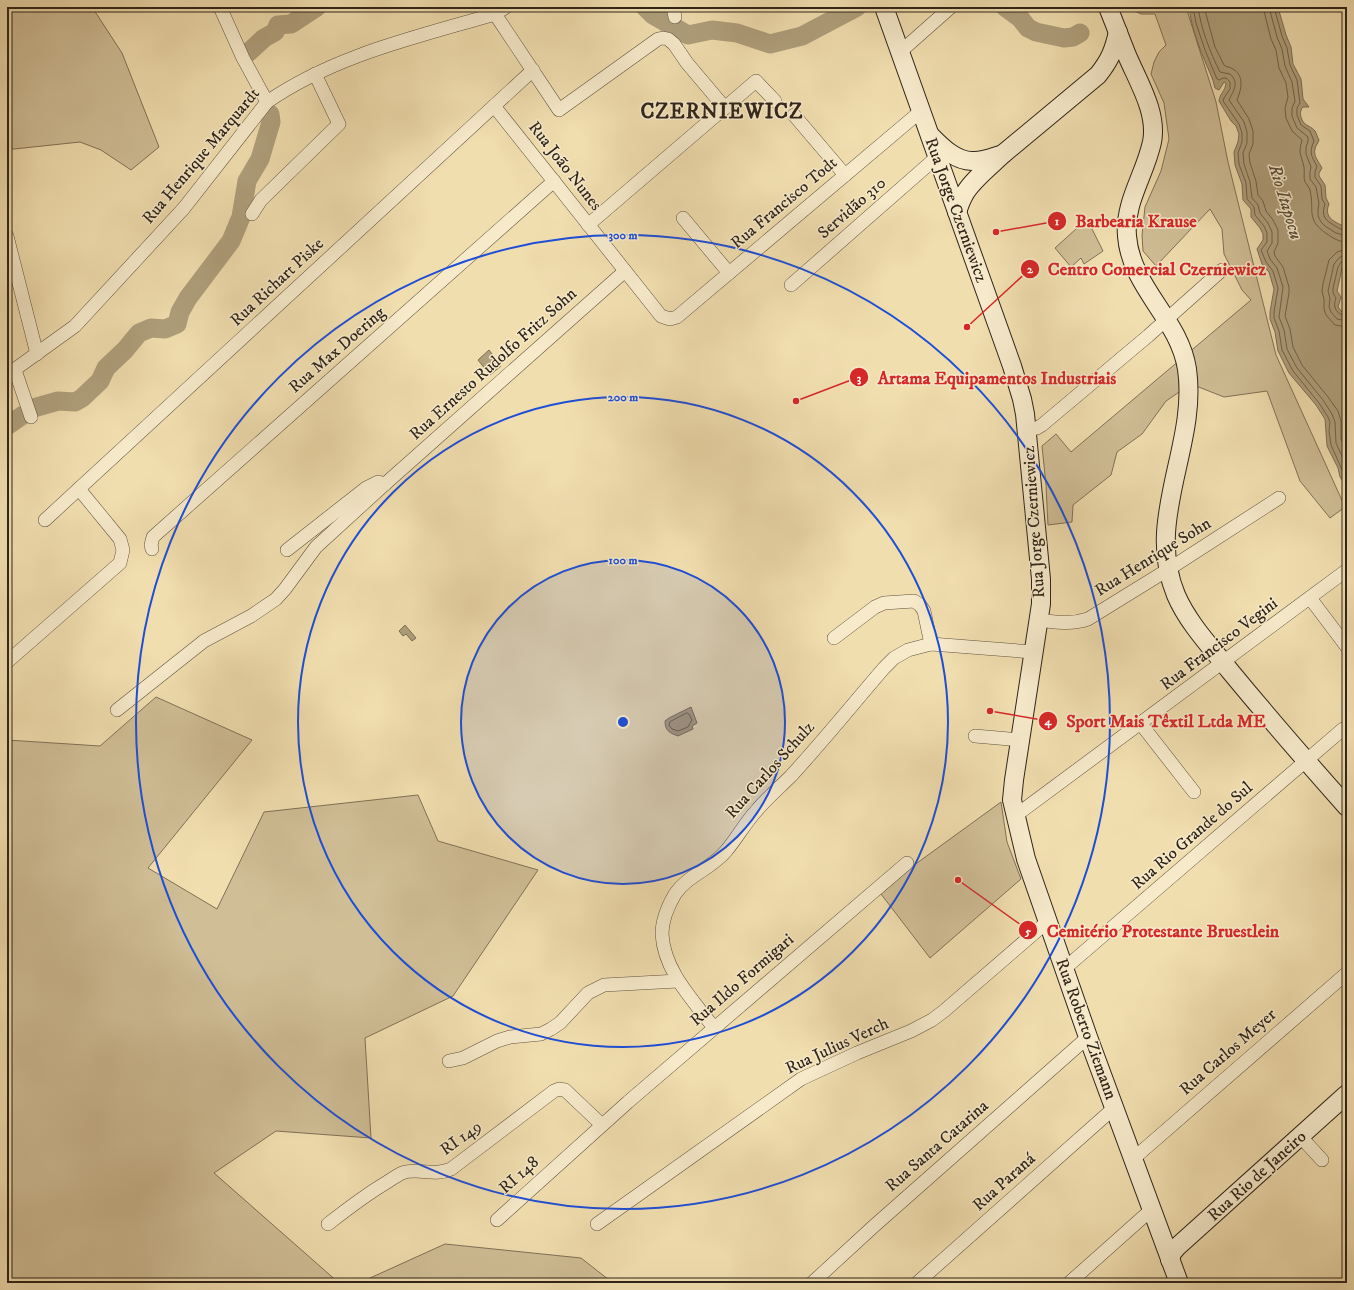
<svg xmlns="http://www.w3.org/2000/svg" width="1354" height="1290" font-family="'IM FELL DW Pica',serif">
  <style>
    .green { fill: #d0be96; stroke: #807158 }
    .water { fill: #af9f7c; stroke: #7c6e55 }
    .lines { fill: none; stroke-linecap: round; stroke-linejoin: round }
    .shore { stroke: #6f624b; stroke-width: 1 }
    .river { stroke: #af9f7c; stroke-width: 19 }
    .street-casing { stroke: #60523f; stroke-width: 14 }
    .secondary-casing { stroke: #2f241a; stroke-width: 20 }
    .street { stroke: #f6eacb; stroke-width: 13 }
    .secondary { stroke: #f6eacb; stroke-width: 18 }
    .ring { fill: none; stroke: #1d4ed8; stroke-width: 2 }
    .labels { text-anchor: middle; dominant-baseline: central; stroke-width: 3; stroke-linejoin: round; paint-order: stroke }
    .street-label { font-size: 17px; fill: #2f241a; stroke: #f6eacb }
    .water-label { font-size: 18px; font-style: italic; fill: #5c4f3c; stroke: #f6eacb }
    .district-label { font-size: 21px; font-weight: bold; letter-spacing: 1px; fill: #2f241a; stroke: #f6eacb }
    .centre { fill: #1d4ed8; stroke: #f6eacb; stroke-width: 2 }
    .ring-label { font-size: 12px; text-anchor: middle; font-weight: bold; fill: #1d4ed8; stroke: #f6eacb; stroke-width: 3; stroke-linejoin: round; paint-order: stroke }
    .leader { fill: none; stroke: #d62828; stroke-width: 1.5 }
    .callout-dot { fill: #d62828; stroke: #f6eacb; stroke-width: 1.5 }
    .mark-label { font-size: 12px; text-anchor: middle; font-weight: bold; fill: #fff }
    .callout-label { font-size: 18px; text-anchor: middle; font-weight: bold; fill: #d62828; stroke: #f6eacb; stroke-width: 3; stroke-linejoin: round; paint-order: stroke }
  </style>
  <rect width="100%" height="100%" fill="#f1deaf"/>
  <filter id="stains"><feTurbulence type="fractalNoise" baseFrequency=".005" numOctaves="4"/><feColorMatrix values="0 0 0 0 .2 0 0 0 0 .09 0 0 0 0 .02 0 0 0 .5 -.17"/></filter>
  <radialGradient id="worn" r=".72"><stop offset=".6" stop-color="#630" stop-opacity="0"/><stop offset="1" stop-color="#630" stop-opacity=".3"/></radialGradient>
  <g class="green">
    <polygon points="7,7 92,7 122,53 159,147 131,170 101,150 80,142 14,149 7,148"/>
    <polygon points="1127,7 1186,7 1216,102 1228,162 1276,355 1345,507 1330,518 1300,481 1267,391 1224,397 1191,384 1166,401 1142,434 1117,452 1111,475 1073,505 1072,522 1048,525 1046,485 1042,446 1056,434 1071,452 1251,300 1242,290 1224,254 1222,229 1210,209 1156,266 1143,251 1142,235 1145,207 1161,171 1169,139 1164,103 1151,74 1154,62 1159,52 1166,45 1155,14 1141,14"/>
    <polygon points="1087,219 1103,251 1084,264 1081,258 1071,267 1055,248"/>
    <polygon points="156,697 252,740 148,868 217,909 264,812 418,795 438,841 538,870 453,996 365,1038 371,1138 276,1131 214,1173 339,1283 7,1283 7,740 100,746"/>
    <polygon points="1001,802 1007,842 1021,879 930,958 881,894 917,863"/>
    <polygon points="445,1244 581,1258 613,1283 359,1283"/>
  </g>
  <g class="water">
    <path d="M 1189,7 L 1277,7 L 1279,11 L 1286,35 L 1291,47 L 1293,64 L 1301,79 L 1303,99 L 1309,107 L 1303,107 C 1299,111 1300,118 1304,123 C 1307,126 1312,127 1315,131 C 1317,134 1317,137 1319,140 C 1318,144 1315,146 1315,149 C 1313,156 1319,162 1322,168 L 1319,173 L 1319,176 L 1325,185 L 1326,198 L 1329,204 C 1323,219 1336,222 1347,228 L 1347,263 L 1342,268 L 1337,291 L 1341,297 L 1338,307 L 1342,312 L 1347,313 L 1347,488 L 1340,477 L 1338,468 L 1327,446 L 1325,419 L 1316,405 L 1289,373 L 1278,351 L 1275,332 L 1270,319 L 1270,312 L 1274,289 L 1269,272 L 1262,264 L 1257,249 L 1263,240 L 1263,234 L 1260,228 L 1251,217 L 1251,209 L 1243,200 L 1242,184 L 1235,165 L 1234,152 L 1238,142 L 1239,134 L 1236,126 L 1231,121 L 1219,101 C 1220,93 1225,92 1226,83 L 1224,82 L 1219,90 L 1215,88 C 1213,78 1208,69 1204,59 C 1197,42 1191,24 1189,7 Z"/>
    <polygon points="489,350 501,366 490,375 478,360"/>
    <polygon points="405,625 416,638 412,641 406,634 403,636 399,631"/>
    <path d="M 691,707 L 697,723 L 692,726 L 693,729 L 678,736 C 670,733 665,731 665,721 L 669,718 Z"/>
  </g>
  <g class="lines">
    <g class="shore">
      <polyline points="1193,7 1196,23 1205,50 1217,79 1219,80 1223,78 1226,78 1230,82 1230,89 1224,98 1223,101 1239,124 1242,133 1242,142 1238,153 1239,164 1246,183 1247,199 1254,207 1255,215 1264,226 1267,233 1267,242 1261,250 1266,262 1273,271 1278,288 1274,312 1274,318 1279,331 1282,350 1293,371 1319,403 1328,417 1330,422 1329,431 1331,445 1347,481"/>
      <path d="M 1198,7 C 1201,29 1210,52 1220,72 L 1230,74 C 1240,83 1233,91 1229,100 L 1244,122 L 1247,132 L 1247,143 L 1243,153 L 1244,164 L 1250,182 L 1252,198 L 1258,205 L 1260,213 L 1268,223 L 1272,232 L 1272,243 L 1267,251 L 1270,259 L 1277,268 L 1283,287 L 1279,317 L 1284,330 L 1287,349 L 1297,368 L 1323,400 L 1332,414 L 1335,422 L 1336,443 L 1347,467"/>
      <path d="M 1204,7 L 1215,47 L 1224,65 C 1226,67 1230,67 1233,69 C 1245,76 1241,90 1237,100 L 1249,119 L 1253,131 L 1253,144 L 1249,154 L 1250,163 L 1256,181 L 1258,195 L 1263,201 L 1266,211 L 1273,220 L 1278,230 L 1278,243 L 1274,252 L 1275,256 L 1283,267 L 1289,287 L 1289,293 L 1285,316 L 1290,329 L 1293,347 L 1302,365 L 1328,397 L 1338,411 L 1341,421 L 1341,439 L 1347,452"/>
      <path d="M 1263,7 L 1271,39 L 1276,50 L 1279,68 L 1286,83 L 1288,97 L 1285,108 L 1286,118 L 1292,131 L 1302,140 C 1298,154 1301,154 1304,167 C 1305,172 1303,177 1305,182 C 1307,185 1309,187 1310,190 C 1315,211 1305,219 1327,234 C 1333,238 1339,242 1347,242"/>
      <polyline points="1269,7 1277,37 1282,49 1285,66 1292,82 1295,101 1292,108 1292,116 1297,128 1308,137 1308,141 1306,147 1306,154 1311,167 1310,172 1310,179 1316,187 1319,204 1318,209 1318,216 1321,222 1325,226 1336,233 1347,236"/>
      <path d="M 1274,7 L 1282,36 L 1287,48 L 1290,65 L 1297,80 L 1300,103 L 1297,108 L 1297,115 L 1301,125 L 1310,131 L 1314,141 C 1309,152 1311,156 1317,166 L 1315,172 L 1315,177 L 1321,186 L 1322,199 L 1325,204 C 1322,213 1323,219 1332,224 C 1337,227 1341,230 1347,231"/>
      <polyline points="1347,249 1337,252 1329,260 1323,284 1322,291 1324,299 1324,309 1326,315 1335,325 1347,327"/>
      <polyline points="1347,255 1340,257 1334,264 1328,291 1330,298 1329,307 1331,312 1337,319 1347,321"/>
      <path d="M 1347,260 L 1341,262 L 1338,267 L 1333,288 L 1333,293 L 1336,298 C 1332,308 1337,315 1347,316"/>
      <polygon points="687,713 689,714 692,720 688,727 678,731 672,729 669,725 670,722"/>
    </g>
    <g class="river">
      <polyline points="645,7 653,15 688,35 712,30 737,33 770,44 802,36 857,7"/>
      <polyline points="1005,7 1020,18 1028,28 1036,32 1064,38 1073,37 1080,33"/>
      <polyline points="249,52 264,38 275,32 278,25 291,24 317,7"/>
      <polyline points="30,409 58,401 75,402 82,398 100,381 106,368 125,350 139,333 151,328 165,329 177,324 180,312 188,298 231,241 241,217 247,181 260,159 271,122 270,114"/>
      <polyline points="7,426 23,415"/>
    </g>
    <defs>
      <g id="street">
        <polyline points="220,7 243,58 267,102"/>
        <polyline points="673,7 675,17"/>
        <polyline points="495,14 559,110 658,39 663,38 668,39 674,44 687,63 725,108"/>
        <polyline points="899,53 951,7"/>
        <polyline points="494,106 661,316 670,319 677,317 921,111"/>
        <polyline points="794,115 845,175"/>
        <polyline points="252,214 261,200 339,124 315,74"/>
        <polyline points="683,218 729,273"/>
        <polyline points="588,225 756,81 775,101"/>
        <polyline points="7,236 37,354"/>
        <polyline points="791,285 937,157"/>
        <polyline points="15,370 31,417"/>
        <path d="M 7,375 L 75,326 L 184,208 L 267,102 C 335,55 417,37 495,14 L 506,7"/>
        <polyline points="1028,430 1037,428 1042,425 1148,336 1222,270"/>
        <polyline points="45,520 533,70"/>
        <polyline points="152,549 151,545 153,537 554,181"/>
        <polyline points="287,550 366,488 378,482 385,484"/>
        <polyline points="1310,598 1347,647"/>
        <path d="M 1038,620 C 1057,622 1070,625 1088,619 L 1169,569 L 1279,498"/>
        <polyline points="834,638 875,607 884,603 914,601 920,605 924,611 931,644"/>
        <polyline points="7,662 120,563 123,550 120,539 79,489"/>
        <polyline points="117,710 204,641 251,616 276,599 285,589 316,547 385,484 625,271"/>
        <polyline points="1141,724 1194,792"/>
        <polyline points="975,736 1020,740"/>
        <polyline points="1015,816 1347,570"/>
        <polyline points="1064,969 1343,729"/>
        <path d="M 714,1028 C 693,1000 664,971 662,934 C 662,920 668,906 675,894 C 688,875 711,869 726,851 C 737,838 745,823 757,810 C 767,798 780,787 791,776 C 823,741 853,704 884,668 L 894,658 L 908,650 L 931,644 L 1033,652"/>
        <polyline points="449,1061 463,1058 497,1041 510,1037 541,1034 551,1029 560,1023 588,993 604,985 678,981"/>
        <polyline points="1300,1136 1322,1160"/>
        <polyline points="1133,1159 1347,973"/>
        <polyline points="497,1220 628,1102 907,863"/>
        <path d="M 328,1224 C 346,1210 364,1196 384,1184 C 389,1181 396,1176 402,1173 C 418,1167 433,1177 451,1169 L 554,1091 L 559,1089 L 565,1090 L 602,1125"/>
        <polyline points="597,1224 801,1079 857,1053 911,1031 932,1020 944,1011 1047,922"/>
        <polyline points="812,1283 874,1226 1088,1037"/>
        <polyline points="917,1283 1114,1108"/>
        <polyline points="1069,1283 1151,1210"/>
      </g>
      <g id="secondary">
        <polyline points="884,7 1012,366 1022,399 1025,414 1041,579 1041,604 1014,780 1012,800 1026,859 1088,1037 1179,1283"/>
        <path d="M 1108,7 C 1114,22 1120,38 1126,53 C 1137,80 1158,112 1152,142 C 1145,175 1124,202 1127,236 C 1131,288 1179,318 1187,369 C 1195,425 1169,478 1166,533 C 1165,553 1168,576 1176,595 C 1188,623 1211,647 1230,671 C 1268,717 1307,762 1347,807"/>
        <path d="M 930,135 C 941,146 955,161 972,161 C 982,162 993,157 1003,154"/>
        <path d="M 957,212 C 959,206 961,200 964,195 C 971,181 992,165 1003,154 L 1098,75 C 1110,60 1114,50 1118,32"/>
        <polyline points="1170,1260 1172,1253 1177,1247 1347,1094"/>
      </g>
    </defs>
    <use href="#street" class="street-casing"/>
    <use href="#secondary" class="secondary-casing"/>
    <use href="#street" class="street"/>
    <use href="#secondary" class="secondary"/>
  </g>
  <circle cx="623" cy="722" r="162" fill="#1d4ed8" fill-opacity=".12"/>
  <g class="ring">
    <circle cx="623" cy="722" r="162"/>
    <circle cx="623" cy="722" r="325"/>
    <circle cx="623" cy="722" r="487"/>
  </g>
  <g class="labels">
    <g class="street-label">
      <text transform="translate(201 156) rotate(-50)">Rua Henrique Marquardt</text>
      <text transform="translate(565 166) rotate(52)">Rua João Nunes</text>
      <text transform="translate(784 203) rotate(-40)">Rua Francisco Todt</text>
      <text transform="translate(852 208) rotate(-41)">Servidão 310</text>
      <text transform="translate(956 210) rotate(70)">Rua Jorge Czerniewicz</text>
      <text transform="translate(277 282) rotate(-43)">Rua Richart Piske</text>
      <text transform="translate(337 350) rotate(-41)">Rua Max Doering</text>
      <text transform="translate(493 364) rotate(-42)">Rua Ernesto Rudolfo Fritz Sohn</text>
      <text transform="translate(1034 522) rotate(-94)">Rua Jorge Czerniewicz</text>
      <text transform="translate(1153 557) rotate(-32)">Rua Henrique Sohn</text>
      <text transform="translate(1219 644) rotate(-37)">Rua Francisco Vegini</text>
      <text transform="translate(770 770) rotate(-48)">Rua Carlos Schulz</text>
      <text transform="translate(1192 836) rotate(-41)">Rua Rio Grande do Sul</text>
      <text transform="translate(742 980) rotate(-41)">Rua Ildo Formigari</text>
      <text transform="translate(1086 1029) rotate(70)">Rua Roberto Ziemann</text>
      <text transform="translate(837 1046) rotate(-25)">Rua Julius Verch</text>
      <text transform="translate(1228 1052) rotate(-41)">Rua Carlos Meyer</text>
      <text transform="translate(461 1138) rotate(-36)">RI 149</text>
      <text transform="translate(937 1146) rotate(-41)">Rua Santa Catarina</text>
      <text transform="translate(519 1175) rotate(-42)">RI 148</text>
      <text transform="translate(1257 1176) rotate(-42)">Rua Rio de Janeiro</text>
      <text transform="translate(1004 1182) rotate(-42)">Rua Paraná</text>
    </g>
    <g class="water-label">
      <text transform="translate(1285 202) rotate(73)">Rio Itapocu</text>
    </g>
    <g class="district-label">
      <text x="722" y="112">CZERNIEWICZ</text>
    </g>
  </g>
  <circle cx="623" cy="722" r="6" class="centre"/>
  <g class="ring-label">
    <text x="623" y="239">300 m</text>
    <text x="623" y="401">200 m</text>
    <text x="623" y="564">100 m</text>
  </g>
  <path class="leader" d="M996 232L1057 221M967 327L1030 269M796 401L859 377M990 711L1048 721M958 880L1028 930"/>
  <g class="callout-dot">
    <circle cx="996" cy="232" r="4"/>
    <circle cx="967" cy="327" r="4"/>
    <circle cx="796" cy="401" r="4"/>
    <circle cx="990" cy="711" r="4"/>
    <circle cx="958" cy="880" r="4"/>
    <circle cx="1057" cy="221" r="10"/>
    <circle cx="1030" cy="269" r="10"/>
    <circle cx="859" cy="377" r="10"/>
    <circle cx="1048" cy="721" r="10"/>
    <circle cx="1028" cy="930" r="10"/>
  </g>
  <g class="mark-label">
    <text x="1057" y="225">1</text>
    <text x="1030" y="273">2</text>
    <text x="859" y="382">3</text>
    <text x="1048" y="725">4</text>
    <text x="1028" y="935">5</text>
  </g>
  <g class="callout-label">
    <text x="1136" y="227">Barbearia Krause</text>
    <text x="1157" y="275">Centro Comercial Czerniewicz</text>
    <text x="997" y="384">Artama Equipamentos Industriais</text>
    <text x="1166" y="727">Sport Mais Têxtil Ltda ME</text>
    <text x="1163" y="937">Cemitério Protestante Bruestlein</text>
  </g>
  <rect width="1354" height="1290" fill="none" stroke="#f1deaf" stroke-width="24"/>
  <rect x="8" y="8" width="1338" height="1274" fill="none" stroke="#2f241a" stroke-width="2"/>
  <rect x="12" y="12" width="1330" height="1266" fill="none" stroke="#2f241a"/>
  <rect width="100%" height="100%" filter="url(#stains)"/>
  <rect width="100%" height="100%" fill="url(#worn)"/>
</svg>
